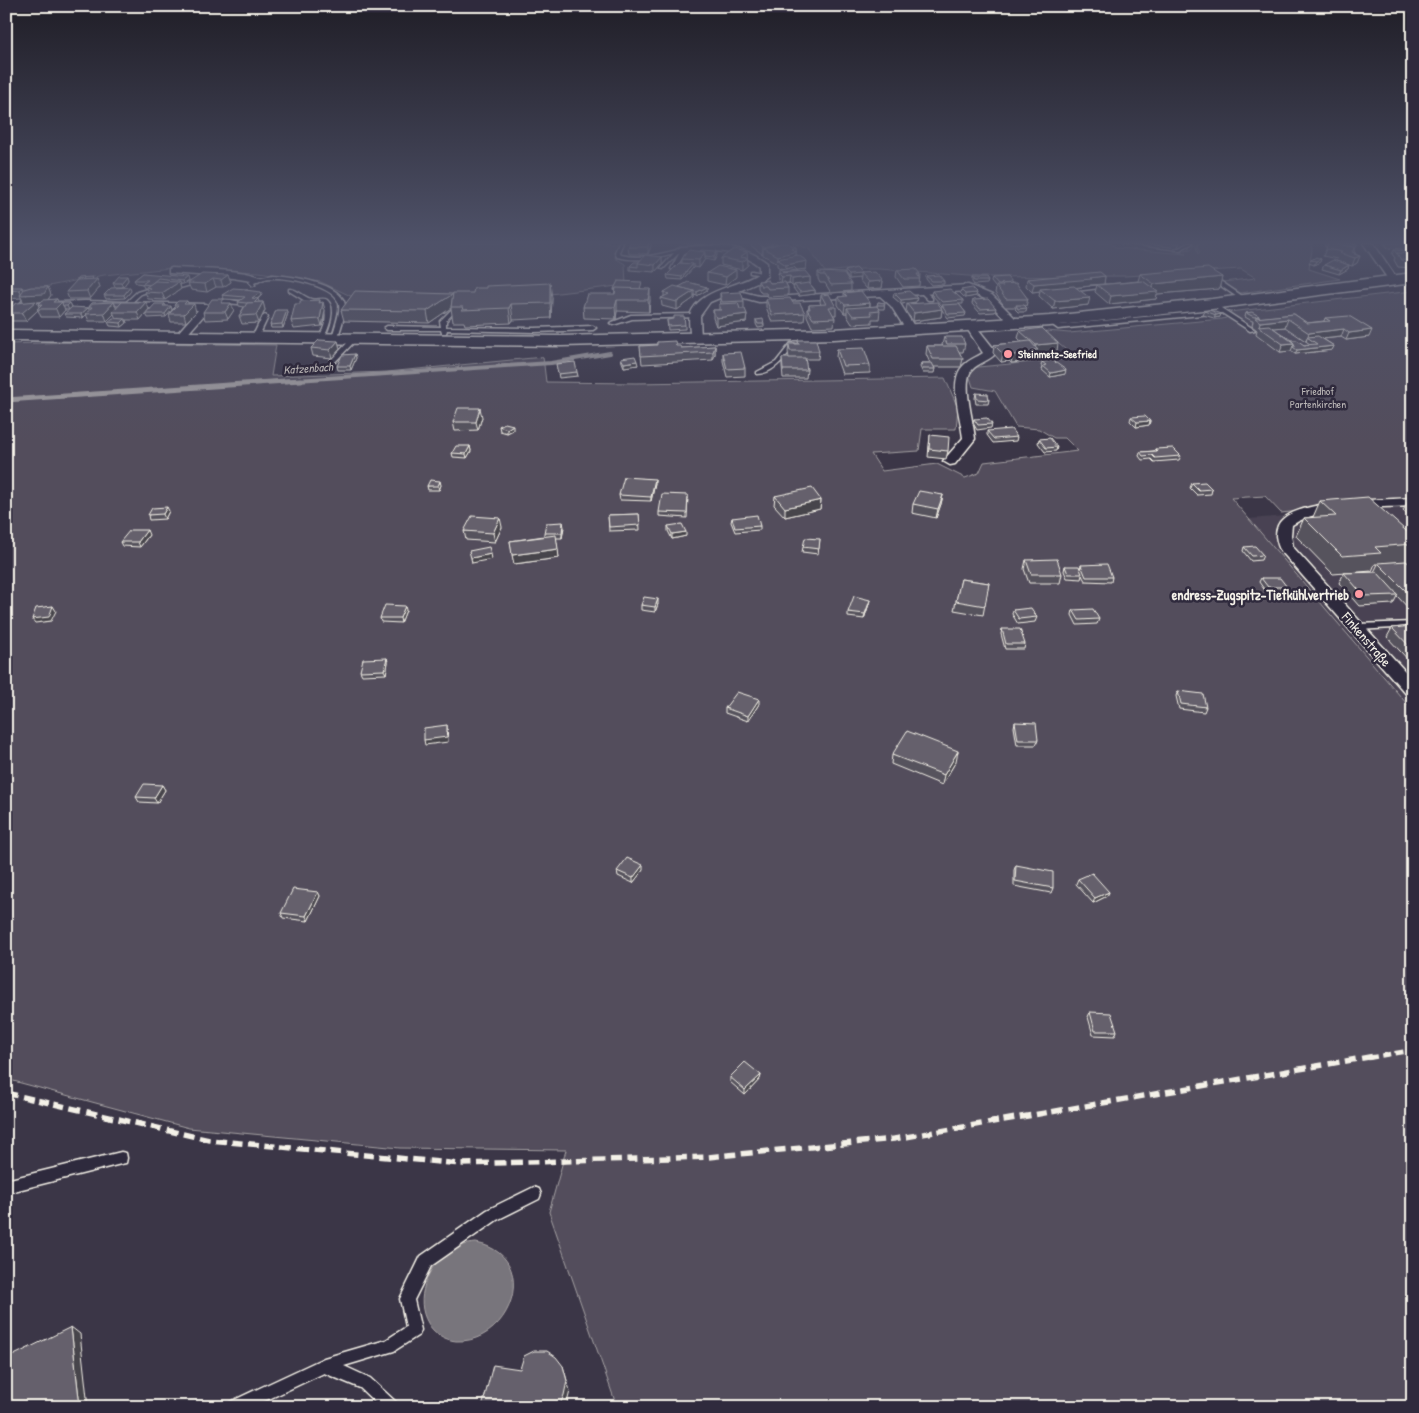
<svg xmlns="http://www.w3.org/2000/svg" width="1419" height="1413" font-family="'Patrick Hand',sans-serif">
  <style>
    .built { fill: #484352 }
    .green { fill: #534e5c; stroke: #a4a0a2 }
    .water { fill: #78747b; stroke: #aaa6a7 }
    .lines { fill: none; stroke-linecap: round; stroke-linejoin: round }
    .stream-far1 { stroke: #aaa6a7; stroke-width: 4 }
    .stream { stroke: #aaa6a7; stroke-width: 5 }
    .lane-casing { stroke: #f4f1e8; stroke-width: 3 }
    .street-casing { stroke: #f4f1e8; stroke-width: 3 }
    .primary-casing { stroke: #f4f1e8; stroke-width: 3 }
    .lane { fill: #2f2a3d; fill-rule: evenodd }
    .street { fill: #2f2a3d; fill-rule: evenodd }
    .primary { fill: #2f2a3d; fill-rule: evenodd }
    .rail-far1 { stroke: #f4f1e8; stroke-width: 4.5; stroke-dasharray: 9 4.5; stroke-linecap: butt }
    .rail { stroke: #f4f1e8; stroke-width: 5.5; stroke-dasharray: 11 5.5; stroke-linecap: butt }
    .wall { fill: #57535d; stroke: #f4f1e8; fill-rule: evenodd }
    .shaded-wall { fill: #47444c; stroke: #f4f1e8 }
    .building { fill: #65616c; stroke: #f4f1e8 }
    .poi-dot { fill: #ff9aa2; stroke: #2f2a3d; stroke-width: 2 }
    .labels { text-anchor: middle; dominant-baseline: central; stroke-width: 5; stroke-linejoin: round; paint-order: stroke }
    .far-poi-label { font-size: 11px; font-weight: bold; fill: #f4f1e8; stroke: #2f2a3d; text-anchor: start }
    .far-park-label { font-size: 11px; fill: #bcb8b7; stroke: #2f2a3d }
    .far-water-label { font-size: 12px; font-style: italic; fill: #b6b2b2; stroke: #2f2a3d }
    .poi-label { font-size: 14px; font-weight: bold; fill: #f4f1e8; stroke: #2f2a3d; text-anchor: end }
    .street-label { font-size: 14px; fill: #f4f1e8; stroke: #2f2a3d }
  </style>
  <rect width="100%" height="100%" fill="#3b3647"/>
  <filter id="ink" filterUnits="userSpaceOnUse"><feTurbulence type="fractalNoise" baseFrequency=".02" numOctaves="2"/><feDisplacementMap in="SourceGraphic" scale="10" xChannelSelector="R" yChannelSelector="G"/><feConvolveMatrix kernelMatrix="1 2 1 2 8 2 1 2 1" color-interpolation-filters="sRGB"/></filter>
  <g filter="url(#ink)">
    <polygon class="built" points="1413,506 1413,711 1249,519"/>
    <g class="green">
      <polygon points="6,243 618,243 615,258 625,264 626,285 550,294 355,298 321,282 259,272 171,268 104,275 34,289 6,287"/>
      <polygon points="793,243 1110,243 1117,248 1186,254 1174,251 1183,251 1182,249 1190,245 1189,249 1185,250 1191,249 1195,244 1198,254 1200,253 1197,247 1198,243 1311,243 1312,250 1309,269 1340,279 1240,293 1223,282 1256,278 1241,269 1125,276 981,277 879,269 853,269 825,272 809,249"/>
      <polygon points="1413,291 1413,499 1281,513 1265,496 1231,498 1413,711 1413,1407 617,1407 549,1212 566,1150 400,1148 189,1128 6,1079 6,344 76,342 57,342 56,340 283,343 146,343 276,345 271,376 387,372 543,357 546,382 636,383 945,378 958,408 956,429 922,429 919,451 871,454 882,471 937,464 965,478 979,473 984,462 1078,451 1065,438 1054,438 1039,429 1016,427 995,391 973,387 967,368 1076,358 1044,332 1047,331 1069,333 1222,319 1226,318 1229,312"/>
    </g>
    <path class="water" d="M 476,1243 C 541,1255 513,1344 456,1341 C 445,1340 433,1333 428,1323 C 414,1300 427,1267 447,1252 C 456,1246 466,1244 476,1243 Z"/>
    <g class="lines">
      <polyline class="stream-far1" points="282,381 551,363 610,353"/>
      <polyline class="stream" points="6,400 301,380"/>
      <defs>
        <g id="lane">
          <path d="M 619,243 L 623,243 L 619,252 L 621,255 C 641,260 661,254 681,249 L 684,249 L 685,253 L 675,270 L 671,269 L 680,252 L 663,269 L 661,268 L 674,253 C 655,258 637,262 617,257 L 615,252 Z"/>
          <polygon points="1122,243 1137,243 1179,248 1188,243 1193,243 1180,250"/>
          <polygon points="752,271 766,274 764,275 750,273 750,271"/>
          <path d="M 273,275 C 291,276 342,283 345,305 C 346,313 340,331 337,339 L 332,338 C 334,329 341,312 339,304 C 335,286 288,277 273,278 C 266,278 260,280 254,283 L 255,285 L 253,286 L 249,282 L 257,278 Z"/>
          <polygon points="1209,276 1213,276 1248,300 1243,301 1209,278"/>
          <polygon points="192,282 194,283 194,284 180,288 168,286 170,285 180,285"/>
          <polygon points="1106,285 1108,286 1108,287 1067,292 1064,290 1067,288"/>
          <polygon points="157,286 159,286 159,288 141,294 129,305 124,304 137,292"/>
          <path d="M 289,289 C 298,289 303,297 311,299 C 316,301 323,297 327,300 C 337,308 328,331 323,339 L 318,338 C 326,327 328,315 323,303 L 307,302 L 289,291 Z"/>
          <polygon points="919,289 923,289 932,298 932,300 928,300 919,291"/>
          <polygon points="6,298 19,297 22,299 13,309 10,307 15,301 6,302"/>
          <polygon points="226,299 241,302 238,304 226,303 213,307 210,305"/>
          <polygon points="1218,306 1255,330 1250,331 1222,313 1058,329 1047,321 1052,320 1059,325 1218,310 1215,308"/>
          <polygon points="452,309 455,311 446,321 446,327 535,328 593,326 596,328 593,330 535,332 447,330 446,333 442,333 441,330 387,330 384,328 387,326 441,327 440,321"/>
          <polygon points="695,314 697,315 697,317 632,319 613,325 610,323 631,315"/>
          <polygon points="265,315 268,317 259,336 254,337 253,336 262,317"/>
          <polygon points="353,337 358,338 334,363 330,363 330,361"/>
          <path d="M 791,343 L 796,344 C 786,356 774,374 757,374 L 757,372 L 776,362 Z"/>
          <polygon points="1413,622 1413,627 1357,630 1353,627 1357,624"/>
          <polygon points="121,1152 126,1153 127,1158 126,1163 121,1164 6,1193 6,1180"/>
          <polygon points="534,1187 539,1189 541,1194 539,1199 497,1220 431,1266 414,1300 421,1330 419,1335 394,1351 344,1366 370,1378 396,1402 398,1407 380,1407 360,1388 324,1373 252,1407 228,1407 230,1402 324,1358 386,1340 406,1327 400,1299 421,1256 487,1210"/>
        </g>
        <g id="street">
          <polygon points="1363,243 1373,243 1398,280 1396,282 1390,282"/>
          <path d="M 703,246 C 727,245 748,248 767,263 L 767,276 L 757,283 L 739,291 L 759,296 L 790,296 L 968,285 L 992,295 L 1021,324 L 1020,326 L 1012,326 L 985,299 L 968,291 L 891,296 L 899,302 L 917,331 L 912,334 L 908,333 L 891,306 L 880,296 L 759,302 L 729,294 L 710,302 L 700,316 L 701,339 L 696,342 L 691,339 C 690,332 688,321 690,315 C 700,288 738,288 759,273 L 759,266 C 736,247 709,251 681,253 L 676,250 L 681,247 Z"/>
          <path d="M 172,268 C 190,269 252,269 263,279 L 258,282 L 226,277 L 169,273 L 169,269 Z"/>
          <path d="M 85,301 L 206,304 L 211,307 L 185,337 L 181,338 L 176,335 L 198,310 C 137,307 77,306 16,310 L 10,317 L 6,318 L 6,308 L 13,304 Z"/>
          <path d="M 971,324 L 975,325 L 994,349 L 995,354 C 989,361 978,363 972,370 C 961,381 974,423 975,439 L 955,464 L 950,465 L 943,461 L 963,438 C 961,418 948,381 963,366 C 968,360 977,357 983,353 L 966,327 Z"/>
          <path d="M 1413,498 L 1413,506 C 1377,508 1323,505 1292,525 L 1291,535 L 1293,547 L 1413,680 L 1413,697 L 1407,695 L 1281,551 C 1278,547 1277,542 1276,536 C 1276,530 1278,523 1283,519 C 1305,499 1383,500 1413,498 Z"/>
        </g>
        <polygon id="primary" points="1413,273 1413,283 1212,309 1050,326 834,339 561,346 6,340 6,330 561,336 834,329 1050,316 1212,299"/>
      </defs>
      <use href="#lane" class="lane-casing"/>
      <use href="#street" class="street-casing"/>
      <use href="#primary" class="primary-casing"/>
      <use href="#lane" class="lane"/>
      <use href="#street" class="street"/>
      <use href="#primary" class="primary"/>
      <polyline class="rail-far1" points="1368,1058 1413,1050"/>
      <polyline class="rail" points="6,1093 209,1140 460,1164 708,1157 894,1139 1375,1056"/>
    </g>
    <g class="wall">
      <polygon points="682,243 707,243 706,245"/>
      <polygon points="749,243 777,243 777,244 796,247 796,256 806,269 797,270 797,272 810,277 810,284 815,290 815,294 799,296 793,288 794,286 792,286 789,283 786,284 788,288 788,296 768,297 766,293 761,293 758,288 758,281 770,283 780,283 778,280 778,273 779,273 779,268 780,268 777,266 777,263 763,255 763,253 762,254 749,244"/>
      <polygon points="1140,243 1180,243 1177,248"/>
      <polygon points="1324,243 1356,243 1357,245 1354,252 1355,254 1360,256 1357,263 1352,266 1336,261 1337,259 1323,256 1327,247 1325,247"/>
      <polygon points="1384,243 1413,243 1413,268 1398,267 1394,260 1395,258 1392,254 1394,250 1402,251 1402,249 1388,248"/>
      <polygon points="651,246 648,254 629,254 628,247"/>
      <polygon points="747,252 748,265 742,270 721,265 721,258"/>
      <polygon points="717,255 714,261 705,259 699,268 693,267 693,268 682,280 668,279 667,275 682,263 682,259"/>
      <polygon points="662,257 662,264 655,272 630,270 630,266 639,262"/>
      <polygon points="1321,259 1320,262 1314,265 1309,263 1311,260"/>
      <polygon points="1324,265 1349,265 1348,269 1339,274 1322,269"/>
      <polygon points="897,270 920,274 919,286 903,287 896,277"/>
      <polygon points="845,271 861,273 883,281 882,288 867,289 859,280 860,278 849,279 845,274"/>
      <polygon points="818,272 851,284 851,291 831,293 825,283 820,283 818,279"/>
      <polygon points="143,273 188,281 183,284 180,284 181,289 165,300 148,299 145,292 147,290 146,288 144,288 142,284 143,284 136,283 134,280"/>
      <polygon points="707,273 736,277 725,285 707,281"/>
      <polygon points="1140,274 1222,277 1219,289 1157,294 1156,299 1109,304 1095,292 1097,285 1138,281"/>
      <polygon points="228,275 231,282 223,287 216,287 207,292 191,290 188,283"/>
      <polygon points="127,276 128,280 123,287 115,287 113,283"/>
      <polygon points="926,276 944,281 944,284 931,285 926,279"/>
      <polygon points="1105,276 1104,284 1090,285 1090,286 1077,288 1088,305 1053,309 1039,296 1040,291 1032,292 1026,286 1027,279"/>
      <polygon points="92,277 93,280 97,279 100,287 90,299 69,299 66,292"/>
      <polygon points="972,278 988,281 987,284 974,285 972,282"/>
      <polygon points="992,278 1012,283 1028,299 1026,306 1025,306 1027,308 1026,312 1018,312 1015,309 1016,307 1005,307 995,293 996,288 991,282"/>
      <path d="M 6,287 L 24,290 L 48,287 L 51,295 L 48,300 L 57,299 L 58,302 L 62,303 L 70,303 L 72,307 L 69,310 L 65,310 L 59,317 L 41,317 L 38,310 L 26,321 L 6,321 L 6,310 L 23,302 L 21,298 L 6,299 ZM 37,302 L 41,302 L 38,305 L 39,307 Z"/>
      <polygon points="679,287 707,287 707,290 697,296 694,295 694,298 677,310 662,306 661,298 664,297 664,292"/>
      <polygon points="247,289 247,290 262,295 258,299 259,302 263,302 265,310 259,323 242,324 239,316 244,307 239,306 238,302 241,300 224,299 222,295"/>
      <polygon points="614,289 642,289 650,300 649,312 617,311 616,319 584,318 583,307 615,294"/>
      <polygon points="961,290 977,293 976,296 965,298 960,293"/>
      <polygon points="131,291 125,298 106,299 104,295"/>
      <polygon points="932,291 963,300 963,304 959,304 966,313 965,316 948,318 942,310 941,317 913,321 906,312 907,304 941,308 942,306 931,294"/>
      <polygon points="720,293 744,301 744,309 740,309 747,314 746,322 716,326 713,318 713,310 719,310 719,304 721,304 720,300"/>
      <polygon points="844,293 870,303 870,307 877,306 878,302 885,303 884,309 878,309 880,311 879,319 872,319 872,323 852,324 847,316 847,313 844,313 838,305 838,297 844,297"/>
      <polygon points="894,293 916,302 901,304 893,297"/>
      <polygon points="821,295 836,307 836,315 833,315 835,318 834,326 812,327 807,316 807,309 808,309 809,305 821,305 820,302"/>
      <polygon points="552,298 551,318 513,320 511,323 465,325 464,322 453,322 451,308 429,323 344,321 341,310"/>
      <polygon points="766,299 793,303 805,313 804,321 772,322 766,307"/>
      <polygon points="320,300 320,303 325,310 322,326 294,329 291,321 300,304"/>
      <polygon points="973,300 996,308 995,312 980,313 972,304"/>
      <polygon points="187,301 188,304 196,312 186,322 171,322 169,314 166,317 148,318 146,314 165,304 166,306 172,310 175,307 174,305"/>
      <polygon points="92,303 149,309 140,320 126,320 127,323 122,327 110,326 108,322 116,319 114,314 107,321 89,321 86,314 83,318 66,317 64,314 89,310 89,307"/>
      <polygon points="225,303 234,310 228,319 205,320 203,312"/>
      <polygon points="287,310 288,313 283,328 271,328 270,325"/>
      <polygon points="1209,310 1220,317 1214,318 1203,315 1205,311"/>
      <path d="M 1246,313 L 1259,316 L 1259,318 L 1294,314 L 1307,323 L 1324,321 L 1325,318 L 1369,337 L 1346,340 L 1341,337 L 1323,339 L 1334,346 L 1332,350 L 1295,354 L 1291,351 L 1280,352 L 1256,334 L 1257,330 L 1252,326 L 1253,321 L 1252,321 L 1245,317 ZM 1285,327 L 1310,344 L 1304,345 L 1291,340 L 1273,328 Z"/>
      <polygon points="667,320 685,325 685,329 668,330"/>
      <polygon points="756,320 764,324 764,327 758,328 756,324"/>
      <polygon points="1020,331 1057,351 1038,353 1037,358 1034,358 1033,361 1011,363 1009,361 1001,362 993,353 994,345 1022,342 1018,338"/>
      <polygon points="944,337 965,344 963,352 959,352 963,359 961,367 934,367 935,369 934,373 923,373 920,367 921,363 930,363 926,354 927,346 943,346 942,345"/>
      <polygon points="798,340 819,351 818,359 805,359 807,370 806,378 783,378 782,366 782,358 789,358 788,352 789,344 798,344"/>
      <polygon points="338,341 340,349 332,358 313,356 311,348"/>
      <polygon points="657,342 676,346 681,348 715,346 715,354 713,360 642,364 640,346 657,345"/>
      <polygon points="837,349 870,365 870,373 842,374 836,357"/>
      <polygon points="723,353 745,368 745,376 727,377 723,361"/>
      <polygon points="355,354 356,358 351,370 338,370 337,366"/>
      <polygon points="621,358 638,365 624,367 622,362"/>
      <polygon points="1042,362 1065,374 1050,377 1042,370 1043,367 1041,366"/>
      <polygon points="557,368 577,372 578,376 559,378"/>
      <polygon points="976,393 989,400 988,404 976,404 975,398"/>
      <polygon points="482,417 478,430 455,431 453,422"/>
      <polygon points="1131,417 1150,421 1149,425 1136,427 1130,421"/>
      <polygon points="974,419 992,424 991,428 977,430 973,423"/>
      <polygon points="499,426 513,430 507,433 500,431"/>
      <polygon points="987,431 1017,437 1016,441 993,443 987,435"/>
      <polygon points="930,435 948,451 946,459 928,457"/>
      <polygon points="1039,439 1057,447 1056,451 1045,452 1038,443"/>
      <polygon points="470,446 471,451 467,458 453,457 452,453"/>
      <polygon points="1155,449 1181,456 1179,460 1154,462 1151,459 1142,460 1139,456 1140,452 1154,451"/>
      <polygon points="655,483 651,501 620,500 619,495"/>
      <polygon points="1192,483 1212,489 1211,494 1197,495 1190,488"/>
      <polygon points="441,485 439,490 428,490 427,486"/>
      <polygon points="688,495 687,518 659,516 659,512"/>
      <polygon points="943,495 941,504 936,518 912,513 913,504"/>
      <polygon points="775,496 821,500 820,509 785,517 774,505"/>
      <polygon points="1410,497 1413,497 1413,530 1409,526 1413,519 1403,511"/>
      <polygon points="1320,501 1413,537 1413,556 1410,562 1406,562 1410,566 1413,562 1413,612 1412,612 1397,596 1393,604 1359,606 1339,583 1344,573 1374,572 1378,564 1375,564 1372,571 1333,574 1296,536 1304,518 1313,517"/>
      <polygon points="169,511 165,519 149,520 148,515"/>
      <polygon points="639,514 640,530 609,531 608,515"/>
      <polygon points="732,518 760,526 760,530 735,532 731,522"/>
      <polygon points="668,526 686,536 672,539 668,531"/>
      <polygon points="502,527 495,542 466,540 464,531"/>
      <polygon points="564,527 562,538 556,538 559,558 514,564 510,541 544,536 544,533"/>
      <polygon points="149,535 140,547 122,546 120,542"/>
      <polygon points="820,539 818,554 802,552 803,547"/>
      <polygon points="1244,547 1263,555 1261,560 1251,561 1243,551"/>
      <polygon points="1026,560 1062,574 1060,583 1029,583 1024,569"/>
      <polygon points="1081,565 1112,577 1111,582 1085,581 1082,575 1081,579 1067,578 1064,571 1065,566 1080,569"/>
      <polygon points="1261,578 1287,587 1285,592 1266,592 1259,582"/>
      <polygon points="961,579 989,583 983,615 954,610"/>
      <polygon points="658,604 655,612 641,610 641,605"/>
      <polygon points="869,604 864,619 848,617 848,612"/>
      <polygon points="406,610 401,623 381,622 380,618"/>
      <polygon points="1013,610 1037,617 1035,622 1018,624 1012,614"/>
      <polygon points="1073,610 1099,619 1097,624 1077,625 1072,615"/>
      <polygon points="1413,625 1413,665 1387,637 1392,628 1412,626"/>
      <polygon points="1002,629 1025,644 1024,649 1005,649 1001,634"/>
      <polygon points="387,658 388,662 386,674 362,675 360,671"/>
      <polygon points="1178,691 1206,707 1204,712 1179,709 1176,696"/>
      <polygon points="759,704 748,721 725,713 725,708"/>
      <polygon points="1015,722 1038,740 1036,745 1017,745 1014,727"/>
      <polygon points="892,755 956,761 942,785 891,764"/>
      <polygon points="162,785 165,790 157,803 139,802 136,797"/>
      <polygon points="1016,865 1053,888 1051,893 1014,886 1014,870"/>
      <polygon points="643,870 633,883 618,876 617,871"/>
      <polygon points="1078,879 1109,892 1107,896 1093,903 1076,884"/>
      <polygon points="318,892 320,896 308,921 283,918 281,913"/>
      <polygon points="1090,1012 1117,1031 1115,1036 1093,1035 1088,1017"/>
      <polygon points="761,1075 760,1079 745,1095 730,1082 730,1077"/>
    </g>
    <g class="shaded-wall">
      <polygon points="649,243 651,243 651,246 648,254 648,247"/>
      <polygon points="768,243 777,243 777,244 763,248 763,253 762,254 763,247"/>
      <polygon points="796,247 796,258 778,259 778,256 791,249"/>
      <polygon points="717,251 717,255 714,261 714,257"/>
      <polygon points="705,252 705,259 699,268 699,260"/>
      <polygon points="747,252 748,265 742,270 742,262 740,257"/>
      <polygon points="1360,256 1357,263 1352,266 1355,258"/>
      <polygon points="662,257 662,264 655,272 655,265"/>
      <polygon points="1321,259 1320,262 1314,265 1316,261"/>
      <polygon points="807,261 806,269 797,270 797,274 785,272 786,265"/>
      <polygon points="693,264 693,268 682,280 682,277"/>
      <polygon points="1349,265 1348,269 1339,274 1341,270"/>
      <polygon points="736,270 736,277 725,285 726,277"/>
      <polygon points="860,274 860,278 849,279 849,275"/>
      <polygon points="228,275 231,282 223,287 221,280"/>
      <polygon points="127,276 128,280 123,287 121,283"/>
      <polygon points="790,276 789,283 781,284 782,277"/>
      <polygon points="1105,276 1104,284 1090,285 1090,286 1042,291 1040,289 1040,291 1032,292 1034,284"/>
      <polygon points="187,277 188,281 183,284 182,281"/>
      <polygon points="810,277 810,284 794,285 794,286 792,286 792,279"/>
      <polygon points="1222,277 1219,289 1157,294 1156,299 1109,304 1111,296 1151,292 1154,284"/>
      <polygon points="97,279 100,287 90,299 87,291"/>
      <polygon points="213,279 216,287 207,292 205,284"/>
      <polygon points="883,281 882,288 867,289 868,282"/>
      <polygon points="179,282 181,289 165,300 162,293"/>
      <polygon points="550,283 552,298 551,318 550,303"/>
      <polygon points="22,287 26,295 48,287 51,295 47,301 37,302 40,309 37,309 38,310 26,321 22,313 24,303 20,295 22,295 20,290"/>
      <polygon points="130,287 131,291 125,298 124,295"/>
      <polygon points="707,287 707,290 697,296 697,292"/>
      <polygon points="650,289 650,300 649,312 648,300"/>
      <polygon points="815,290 815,294 799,296 800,292"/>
      <polygon points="694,291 694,298 677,310 677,302"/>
      <polygon points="261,292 262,295 253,302 252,298"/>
      <polygon points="977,293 976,296 965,298 965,294"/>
      <polygon points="453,294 451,308 429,323 427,311"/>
      <polygon points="917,298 916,302 901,304 901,300"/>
      <polygon points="1090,298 1088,305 1053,309 1055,301"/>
      <polygon points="57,299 59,305 62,302 65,310 59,317 53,302"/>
      <polygon points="617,300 617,311 616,319 615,307"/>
      <polygon points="187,301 190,308 194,304 196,312 186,322 184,314 184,304"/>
      <polygon points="114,302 117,310 113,312 114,314 107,321 104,313"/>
      <polygon points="146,302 149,309 140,320 137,312"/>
      <polygon points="263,302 265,310 259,323 256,315"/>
      <polygon points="323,302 325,310 322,326 320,319"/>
      <polygon points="70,303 72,307 69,310 67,306"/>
      <polygon points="231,303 234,310 228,319 225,312"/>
      <polygon points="870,303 869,311 847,308 847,313 844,313 845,305"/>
      <polygon points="511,304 513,320 511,323 509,308"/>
      <polygon points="171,306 172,310 166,317 165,314"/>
      <polygon points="88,308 90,311 83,318 81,314"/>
      <polygon points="942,309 941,317 913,321 914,313"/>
      <polygon points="287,310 288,313 283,328 282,324"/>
      <polygon points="747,314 746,322 716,326 716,318"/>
      <polygon points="1221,314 1220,317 1214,318 1216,315"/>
      <polygon points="125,319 127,323 122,327 121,323"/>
      <polygon points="1288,319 1285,327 1263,329 1259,327 1260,322"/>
      <polygon points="1344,329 1341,337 1312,340 1307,337 1306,341 1309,333"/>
      <polygon points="1372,330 1369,337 1346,340 1349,333"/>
      <polygon points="338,341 340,349 332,358 330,350"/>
      <polygon points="1058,343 1057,351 1038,353 1037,358 1034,358 1033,361 1011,363 1013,355 1035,350 1036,345"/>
      <polygon points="1294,343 1291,351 1280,352 1283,344"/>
      <polygon points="715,346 715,354 713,360 713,352"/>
      <polygon points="1334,346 1332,350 1295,354 1297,350"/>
      <polygon points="1011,353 1009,361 1001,362 1003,354"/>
      <polygon points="355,354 356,358 351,370 350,366"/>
      <polygon points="637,361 638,365 624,367 624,363"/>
      <polygon points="1066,370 1065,374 1050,377 1051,373"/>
      <polygon points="480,408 482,417 478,430 476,422"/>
      <polygon points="1150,421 1149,425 1136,427 1137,422"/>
      <polygon points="513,425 513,430 507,433 507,429"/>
      <polygon points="470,446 471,451 467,458 466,454"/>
      <polygon points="655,479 655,483 651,501 651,497"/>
      <polygon points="440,481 441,485 439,490 438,486"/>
      <polygon points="943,495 941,504 936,518 938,509"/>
      <polygon points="821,500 820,509 785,517 785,508"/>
      <polygon points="167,507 169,511 165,519 163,514"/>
      <polygon points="500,518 502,527 495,542 493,533"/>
      <polygon points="563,522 564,527 562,538 562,533"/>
      <polygon points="147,530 149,535 140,547 138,542"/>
      <polygon points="686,532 686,536 672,539 672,534"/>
      <polygon points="558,549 559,558 514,564 512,555"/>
      <polygon points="491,554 492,559 472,563 471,558"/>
      <polygon points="658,599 658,604 655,612 655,607"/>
      <polygon points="870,600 869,604 864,619 865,614"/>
      <polygon points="53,606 56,611 51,621 35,623 32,619"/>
      <polygon points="405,606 406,610 401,623 400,618"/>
      <polygon points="387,658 388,662 386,674 384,670"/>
      <polygon points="759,699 759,704 748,721 748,716"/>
      <polygon points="447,725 448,742 425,745 424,740"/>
      <polygon points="958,751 956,761 942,785 944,775"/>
      <polygon points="162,785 165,790 157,803 154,798"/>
      <polygon points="643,865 643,870 633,883 633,878"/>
      <polygon points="318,892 320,896 308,921 306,916"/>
      <polygon points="1109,892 1107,896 1093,903 1095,898"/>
      <polygon points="761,1075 760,1079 745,1095 745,1090"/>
      <polygon points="71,1327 80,1334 88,1407 80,1407"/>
      <polygon points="563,1366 570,1391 566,1407 559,1407"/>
    </g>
    <g class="building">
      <polygon points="630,243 649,243 648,247 628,247"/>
      <polygon points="758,243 771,243 773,244 763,247"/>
      <polygon points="781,243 787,243 796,247 791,249 797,251 778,256 763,248"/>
      <polygon points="1328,243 1355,247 1352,252 1356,253 1354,254 1360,256 1355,258 1339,253 1342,252 1326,249"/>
      <polygon points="1344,243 1356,243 1357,245"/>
      <polygon points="1405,243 1413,243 1413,248 1409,247"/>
      <polygon points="734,249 747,252 740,257 748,258 742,262 721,258"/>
      <polygon points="688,250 705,252 699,260 682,259"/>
      <polygon points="701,250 717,251 714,257 705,256 705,252 700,251"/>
      <polygon points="1394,250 1407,251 1410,254 1397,253 1397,254"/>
      <polygon points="1397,253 1413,254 1413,261 1401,260"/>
      <polygon points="645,255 662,257 655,265 638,263"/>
      <polygon points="798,255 807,261 786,265 777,259"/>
      <polygon points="1316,257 1321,259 1316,261 1311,260"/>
      <polygon points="1333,260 1349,265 1341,270 1324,265"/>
      <polygon points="634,262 639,262 638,263 638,267 630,266"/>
      <polygon points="679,263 693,264 682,277 667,275"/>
      <polygon points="718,266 736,270 726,277 707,273"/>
      <polygon points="794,267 797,270 784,272 779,268 786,269"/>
      <polygon points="856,268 861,273 860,273 861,274 849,275 845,271"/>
      <polygon points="1208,268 1222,277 1154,284 1140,274"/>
      <polygon points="916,269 920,274 917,274 920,279 904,279 897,270"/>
      <polygon points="805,271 810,277 792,279 790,276 782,277 778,273"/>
      <polygon points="818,272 844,273 851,284 831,285 825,275 820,275"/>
      <polygon points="875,272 883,281 868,282 860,273"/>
      <polygon points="1100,272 1105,276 1090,278 1092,279 1034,284 1027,279"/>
      <polygon points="143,273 187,277 182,281 158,278 150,285 142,284 148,280 134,280"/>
      <polygon points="202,274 228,275 221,280 213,279 205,284 188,283"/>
      <polygon points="939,275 944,281 932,281 926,276"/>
      <polygon points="119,276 127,276 121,283 113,283"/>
      <polygon points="92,277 91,280 77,280 76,281 78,278"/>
      <polygon points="1007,277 1012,283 1001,284 1001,285 998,285 992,278"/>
      <polygon points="972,278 986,278 988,281 974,281"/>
      <polygon points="97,279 87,291 66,292 77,280"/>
      <polygon points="768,280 770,283 785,282 788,288 768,289 766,286 761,286 758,281"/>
      <polygon points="155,281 179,282 162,293 145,292 150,288 146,287"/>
      <polygon points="618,281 642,282 640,289 614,289"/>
      <polygon points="1143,281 1158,292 1111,296 1097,285"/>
      <polygon points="688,282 707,287 697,292 679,287"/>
      <polygon points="550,283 550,303 511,304 509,308 462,310 463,307 451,307 453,293 473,293 474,288 486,288 486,286"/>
      <polygon points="809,283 815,290 800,292 794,285"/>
      <polygon points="1016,283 1028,299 1006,299 996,286 1003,286 1001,284"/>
      <polygon points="674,286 694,291 677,302 661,298 669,294 664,292"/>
      <polygon points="1074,286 1090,298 1055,301 1040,289"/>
      <polygon points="6,287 22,287 20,290 6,291"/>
      <polygon points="31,287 48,287 44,294 20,295 24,289"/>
      <polygon points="130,287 124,295 104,295 111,288"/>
      <polygon points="233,288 247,289 245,290 261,292 252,298 258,299 254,303 246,303 238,302 245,297 222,295"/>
      <polygon points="616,288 650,289 648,300 617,300 615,307 583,307 587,294 615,294"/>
      <polygon points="972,288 977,293 965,294 961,290"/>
      <polygon points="950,289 963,300 942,302 932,291"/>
      <polygon points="355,291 453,294 427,311 341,310"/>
      <polygon points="861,291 870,303 845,305 838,297 847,296 844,293"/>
      <polygon points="909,291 917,298 901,300 894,293"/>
      <polygon points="741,292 744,301 722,302 720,293"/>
      <polygon points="829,294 836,307 829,307 835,318 813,319 807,309 810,309 809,305 826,304 821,295"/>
      <polygon points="790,298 793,303 800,303 805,313 772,315 766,299"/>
      <polygon points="57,299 53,302 62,302 55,309 37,309 42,304 38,305 43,300"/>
      <polygon points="212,299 224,299 221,303 231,303 225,312 203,312"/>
      <polygon points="988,299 996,308 980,309 973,300"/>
      <polygon points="320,300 319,303 323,302 320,319 291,321 295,304 300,304 300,301"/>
      <polygon points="36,301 22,313 6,313 6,310 17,303"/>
      <polygon points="178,301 187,301 184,304 194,304 184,314 169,314 178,305 174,305"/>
      <polygon points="113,302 138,302 122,302 119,306 116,306 114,302"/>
      <polygon points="114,302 104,313 86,314 92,307 89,307 92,303"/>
      <polygon points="122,302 146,302 137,312 113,312"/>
      <polygon points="263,302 256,315 239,316 247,303"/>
      <polygon points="878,302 885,303 884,305 877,305"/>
      <polygon points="937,302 942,309 914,313 907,304"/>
      <polygon points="62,303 70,303 67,306 63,306"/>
      <polygon points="738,303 740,309 745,309 747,314 716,318 713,310 721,310 719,304"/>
      <polygon points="155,304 165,304 163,306 171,306 165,314 146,314"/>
      <polygon points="959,304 966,313 948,314 942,305"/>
      <polygon points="1016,305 1024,305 1027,308 1018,309"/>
      <polygon points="877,306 880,311 870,312 872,315 853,316 847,308"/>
      <polygon points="72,307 88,308 81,314 64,314"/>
      <polygon points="276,310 287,310 282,324 270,325"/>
      <polygon points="1209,310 1221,314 1216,315 1205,311"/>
      <polygon points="1252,312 1259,316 1254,317 1246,313"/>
      <polygon points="1294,314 1307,323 1330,321 1325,318 1349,316 1372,330 1349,333 1344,329 1309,333 1288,319 1260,322 1255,318"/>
      <polygon points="674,316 684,316 685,325 668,326 667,320 674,319"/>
      <polygon points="113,318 125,319 121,323 108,322"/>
      <polygon points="763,319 764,324 758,324 756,320"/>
      <polygon points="1269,325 1294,343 1283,344 1258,326"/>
      <polygon points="1042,328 1058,343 1036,345 1020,331"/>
      <polygon points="1318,336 1334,346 1297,350 1293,347 1293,346 1296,346 1294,344 1294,343 1291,340 1297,340 1304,345 1317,344 1307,337"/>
      <polygon points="944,337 962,337 965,344 947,344"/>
      <polygon points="319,340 338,341 330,350 311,348"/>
      <polygon points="798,340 816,340 819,351 790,351 789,344 799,344"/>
      <polygon points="675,341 676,346 680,346 681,348 715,346 713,352 641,356 640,346 657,345 657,342"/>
      <polygon points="1030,341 1038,350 1032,350 1035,353 1013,355 1011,353 1003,354 994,345"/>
      <polygon points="927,346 956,346 963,359 933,359"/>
      <polygon points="864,348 870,365 843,366 837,349"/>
      <polygon points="741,352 745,368 727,369 723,353"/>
      <polygon points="355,354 350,366 337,366 342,355"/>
      <polygon points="635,356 637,361 624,363 621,358"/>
      <polygon points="782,358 805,358 807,370 783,370"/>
      <polygon points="1052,360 1066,370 1051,373 1043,366 1046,365 1042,362"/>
      <polygon points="575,362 577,372 558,374 556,364"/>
      <polygon points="921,363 932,363 935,369 923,369"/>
      <polygon points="976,393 988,394 989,400 977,399"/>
      <polygon points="458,408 480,408 476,422 453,422"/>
      <polygon points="1145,416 1150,421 1137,422 1131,417"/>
      <polygon points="987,418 992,424 978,425 974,419"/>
      <polygon points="505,423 513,425 507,429 499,426"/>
      <polygon points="1011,429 1017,437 994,439 987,431"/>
      <polygon points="930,435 949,437 948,451 929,449"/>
      <polygon points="1050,438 1057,447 1046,448 1039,439"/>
      <polygon points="456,446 470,446 466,454 452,453"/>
      <polygon points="1173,448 1181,456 1155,458 1152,455 1143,456 1140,452 1157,451 1155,449"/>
      <polygon points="624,477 655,479 651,497 619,495"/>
      <polygon points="430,480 440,481 438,486 427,486"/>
      <polygon points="1205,482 1212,489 1199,490 1192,483"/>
      <polygon points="812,488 821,500 785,508 775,496"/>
      <polygon points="919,491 943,495 938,509 913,504"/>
      <polygon points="662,494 688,495 687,513 659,512"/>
      <polygon points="1368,497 1413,537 1413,544 1375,547 1381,553 1342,556 1304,518 1336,516 1320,501"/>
      <polygon points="167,507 163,514 148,515 152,508"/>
      <polygon points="639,514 640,525 609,527 608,515"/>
      <polygon points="757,515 760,526 735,528 732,518"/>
      <polygon points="472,516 500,518 493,533 464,531"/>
      <polygon points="563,522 562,533 544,533 546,523"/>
      <polygon points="682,524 686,532 672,534 668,526"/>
      <polygon points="130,530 147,530 138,542 120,542"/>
      <polygon points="556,535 558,549 512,555 510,541"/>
      <polygon points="805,538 820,539 819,549 803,547"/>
      <polygon points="1255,546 1263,555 1252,556 1244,547"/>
      <polygon points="489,547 491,554 471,558 469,551"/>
      <polygon points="1057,559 1062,574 1031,574 1026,560"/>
      <polygon points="1406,561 1413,568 1413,598 1378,563"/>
      <polygon points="1107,564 1112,577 1086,577 1081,565"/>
      <polygon points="1065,566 1079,566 1082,574 1068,574"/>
      <polygon points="1377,572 1398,595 1364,596 1344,573"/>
      <polygon points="1261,578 1280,578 1287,587 1268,587"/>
      <polygon points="961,579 989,583 985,606 956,601"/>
      <polygon points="854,596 870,600 865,614 848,612"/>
      <polygon points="644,597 658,599 655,607 641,605"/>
      <polygon points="385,605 405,606 400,618 380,618"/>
      <polygon points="53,606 49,617 32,619 36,608"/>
      <polygon points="1031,608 1037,617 1019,619 1013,610"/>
      <polygon points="1093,609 1099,619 1079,620 1073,610"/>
      <polygon points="1412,626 1413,627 1413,650 1392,628"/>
      <polygon points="1002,629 1020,629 1025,644 1006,644"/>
      <polygon points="387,658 384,670 360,671 363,659"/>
      <polygon points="1178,691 1203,694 1206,707 1181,704"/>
      <polygon points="737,692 759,699 748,716 725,708"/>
      <polygon points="1015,722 1036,723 1038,740 1018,740"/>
      <polygon points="447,725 447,737 424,740 424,728"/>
      <polygon points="907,731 958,751 944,775 892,755"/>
      <polygon points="144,784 162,785 154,798 136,797"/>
      <polygon points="627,858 643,865 633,878 617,871"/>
      <polygon points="1016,865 1053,872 1053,888 1015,881"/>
      <polygon points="1092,873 1109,892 1095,898 1078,879"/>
      <polygon points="293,889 318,892 306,916 281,913"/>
      <polygon points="1090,1012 1111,1013 1117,1031 1095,1031"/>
      <polygon points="745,1062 761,1075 745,1090 730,1077"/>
      <polygon points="71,1327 80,1407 7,1407 6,1359"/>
      <polygon points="534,1351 547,1351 556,1357 563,1366 567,1381 564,1395 559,1407 482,1407 493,1365 520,1369 524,1356"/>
    </g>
  </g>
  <linearGradient id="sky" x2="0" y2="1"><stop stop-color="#201e27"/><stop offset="0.55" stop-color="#4f5269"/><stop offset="1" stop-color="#4f5269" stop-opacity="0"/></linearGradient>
  <rect width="1419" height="441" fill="url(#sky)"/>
  <g class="poi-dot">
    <circle cx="1008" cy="354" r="5"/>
    <circle cx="1359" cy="594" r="5"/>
  </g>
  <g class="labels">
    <g class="far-poi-label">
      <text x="1018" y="354">Steinmetz-Seefried</text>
    </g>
    <g class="far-park-label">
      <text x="1318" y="391">Friedhof<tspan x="1318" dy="13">Partenkirchen</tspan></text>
    </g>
    <g class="far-water-label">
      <text transform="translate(308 368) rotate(-4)">Katzenbach</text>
    </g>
    <g class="poi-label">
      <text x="1349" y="594">endress-Zugspitz-Tiefkühlvertrieb</text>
    </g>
    <g class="street-label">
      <text transform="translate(1367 639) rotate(49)">Finkenstraße</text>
    </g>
  </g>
  <rect width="1419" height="1413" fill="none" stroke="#2f2a3d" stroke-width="25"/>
  <rect x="12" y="12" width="1394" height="1388" fill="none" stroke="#f4f1e8" stroke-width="2" filter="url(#ink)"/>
</svg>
